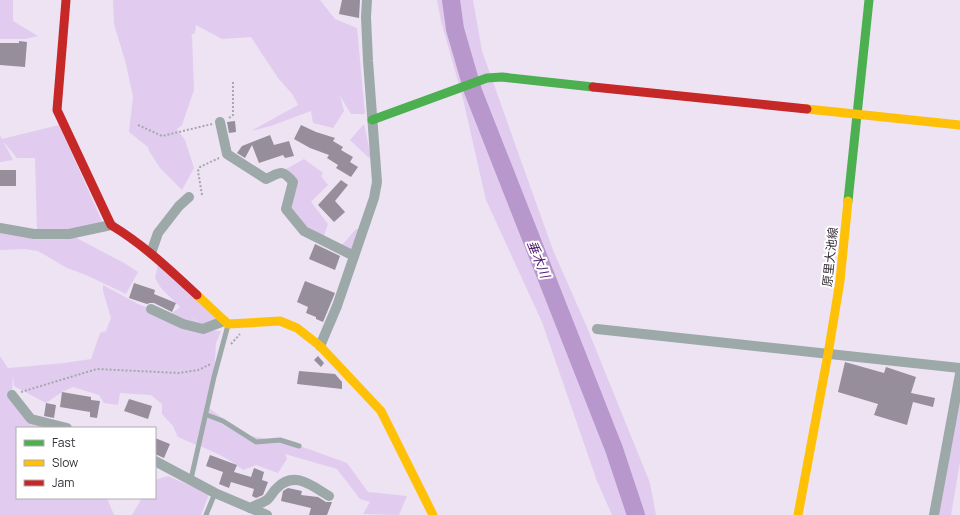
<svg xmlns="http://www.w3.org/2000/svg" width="960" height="515" font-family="Manrope,'Noto Sans JP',sans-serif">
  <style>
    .green { fill: #e1ccef }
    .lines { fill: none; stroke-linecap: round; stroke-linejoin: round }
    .river { stroke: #b897cc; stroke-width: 18 }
    .building { fill: #968e9a }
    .path { stroke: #a3a8ac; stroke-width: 2; stroke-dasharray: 2 2; stroke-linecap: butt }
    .lane { stroke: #9da9a9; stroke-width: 5 }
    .street { stroke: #9da9a9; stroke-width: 10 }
    .fast { stroke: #4caf50; stroke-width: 9 }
    .slow { stroke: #ffc107; stroke-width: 9 }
    .jam { stroke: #c62828; stroke-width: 9 }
    .labels { text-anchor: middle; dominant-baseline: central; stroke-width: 4; stroke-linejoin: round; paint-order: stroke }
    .street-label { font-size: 12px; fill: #362f3a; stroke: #fff }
    .water-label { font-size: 13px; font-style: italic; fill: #562072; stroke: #fff }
  </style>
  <rect width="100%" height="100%" fill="#ede3f3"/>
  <g class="green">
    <polygon points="0,0 13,0 13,21 38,36 25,39 0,39"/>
    <polygon points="113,0 320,0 335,19 357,28 365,114 351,114 340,96 344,111 333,128 313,123 311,111 271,126 251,131 298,105 293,95 278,78 251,37 222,39 196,25 195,33 191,35 192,36 194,90 182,125 177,129 185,140 194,168 182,190 160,168 148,149 149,148 129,132 133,97 126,64 114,24"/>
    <polygon points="437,0 473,0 482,51 525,172 553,250 586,325 650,483 656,515 612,515 597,481 542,322 486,200 463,99 441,21"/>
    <polygon points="364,124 371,157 369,158 350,140"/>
    <polygon points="59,125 102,221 82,231 37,229 35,158 17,158 3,141 13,160 0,162 0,135 2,139"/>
    <polygon points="304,159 323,173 321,176 328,185 311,202 328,224 324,236 304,225 286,209 297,182 286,169"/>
    <polygon points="0,228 69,234 124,263 138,272 126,294 86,275 67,268 38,251 24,249 0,250"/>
    <polygon points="356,229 359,229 353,252 342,245"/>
    <path d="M 159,260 L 216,319 L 203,326 L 189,315 C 199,324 207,331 221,331 L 216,343 L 214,377 L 205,405 L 237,429 L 251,436 L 300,446 L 347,463 L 368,492 L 407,496 L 399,515 L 363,514 L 370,502 L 360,499 L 337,469 L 285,454 L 287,459 L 278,473 L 256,465 L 243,470 C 225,454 200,447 178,437 L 173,426 L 162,414 L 162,404 L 151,395 L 120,393 L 118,405 L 104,403 L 99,395 L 73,387 L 62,392 L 46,403 L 14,386 L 13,375 L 12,395 L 29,422 L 46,428 L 17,428 L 17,498 L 107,498 L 114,515 L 0,515 L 0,356 L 8,368 L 65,363 L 91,359 L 100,333 L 106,331 L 111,318 L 103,291 L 103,285 L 138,304 L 168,316 L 180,307 L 161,288 L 155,278 Z"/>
    <polygon points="960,369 960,462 951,515 935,515"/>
    <polygon points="168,476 209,494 201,515 132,515 142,498 155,498 155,480"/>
  </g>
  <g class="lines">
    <polyline class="river" points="451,0 455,29 473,91 614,449 636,515"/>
  </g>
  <g class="building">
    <polygon points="342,0 360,0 359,18 339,14"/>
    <polygon points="19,41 27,42 25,67 0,65 0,43 19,43"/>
    <polygon points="235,121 236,132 229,133 227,122"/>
    <polygon points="301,125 316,132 335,138 333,141 343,147 341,150 353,157 350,162 358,167 351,177 336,168 338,165 327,158 329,155 310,148 294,139"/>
    <polygon points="270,135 274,145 289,141 294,156 285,158 283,155 259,163 252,145 245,158 237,153 242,146"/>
    <rect x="0" y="170" width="16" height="16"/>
    <polygon points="341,180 348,185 335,201 345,212 334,222 318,205"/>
    <polygon points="315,244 340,256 335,270 309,259"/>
    <polygon points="305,281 335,293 323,322 316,319 316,317 306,313 308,307 297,302"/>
    <polygon points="134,283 155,290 154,294 176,303 172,312 154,303 150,303 147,304 129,298"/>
    <polygon points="318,356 324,363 321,367 314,360"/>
    <polygon points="845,362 884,373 886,367 916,377 911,393 935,398 933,407 913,402 907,425 874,415 878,404 838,392"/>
    <polygon points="299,371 335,374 342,382 342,389 297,384"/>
    <polygon points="62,392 91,397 91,400 100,401 97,418 90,417 90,412 60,407"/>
    <polygon points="129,399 152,406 148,419 124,411"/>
    <polygon points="46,403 56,405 54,418 44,416"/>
    <polygon points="155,438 170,444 164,458 155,454"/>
    <polygon points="210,455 237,465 234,472 251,477 254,468 264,472 262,480 268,482 263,495 256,498 252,496 254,489 231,482 229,488 219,484 223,472 206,466"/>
    <polygon points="288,488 302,491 301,495 318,497 326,502 332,502 327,515 309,515 311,508 281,501 283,491"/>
  </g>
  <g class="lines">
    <g class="path">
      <polyline points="229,118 233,115 233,82"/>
      <polyline points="138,125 162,136 212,124"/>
      <polyline points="202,195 198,171 200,167 219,158"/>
      <polyline points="231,344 240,334"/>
      <polyline points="21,392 97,369 179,373 198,370 211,364"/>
    </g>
    <g class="lane">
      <polyline points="207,415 223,421 256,442 280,440 299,446"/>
      <polyline points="191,479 214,377 228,325"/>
      <polyline points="206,515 215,493"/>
    </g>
    <g class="street">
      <path d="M 220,122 L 227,154 L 266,179 C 281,172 282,169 293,182 L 286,209 L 304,231 L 354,256"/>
      <polyline points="0,228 34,234 69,234 111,225"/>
      <polyline points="151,253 158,233 179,206 189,197"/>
      <polyline points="151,309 183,324 203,329 224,321"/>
      <polyline points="597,329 960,368"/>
      <polyline points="320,346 337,306 374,198 377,182 368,61 366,17 367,0"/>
      <polyline points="12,395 31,419 67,428"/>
      <polyline points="155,461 215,493 267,515"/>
      <path d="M 250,508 C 256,505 262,503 267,500 C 271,497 273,491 277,488 C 294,470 312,486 329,496"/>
      <polyline points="934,515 960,374"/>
    </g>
    <g class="fast">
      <polyline points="372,120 487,78 502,77 593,87"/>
      <polyline points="848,201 869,0"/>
    </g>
    <g class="slow">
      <polyline points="807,109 960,125"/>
      <polyline points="197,295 228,324 280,321 297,328 320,346 381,411 433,515"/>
      <polyline points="798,515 828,354 840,281 848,201"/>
    </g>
    <g class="jam">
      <path d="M 66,0 L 57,110 L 111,225 C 144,245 169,269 197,295"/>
      <polyline points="593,87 807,109"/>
    </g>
  </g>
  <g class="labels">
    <g class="street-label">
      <text transform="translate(830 257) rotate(-84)">原里大池線</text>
    </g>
    <g class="water-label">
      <text transform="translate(539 259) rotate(68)">垂木川</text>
    </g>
  </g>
  <rect x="16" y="427" width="140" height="72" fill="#ffffff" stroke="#afacb0"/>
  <rect x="24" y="440" width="20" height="6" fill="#4caf50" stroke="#afacb0"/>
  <text x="52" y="447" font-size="12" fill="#362f3a">Fast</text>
  <rect x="24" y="460" width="20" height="6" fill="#ffc107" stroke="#afacb0"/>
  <text x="52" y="467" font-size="12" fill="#362f3a">Slow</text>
  <rect x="24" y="480" width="20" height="6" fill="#c62828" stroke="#afacb0"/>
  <text x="52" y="487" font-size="12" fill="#362f3a">Jam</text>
</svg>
